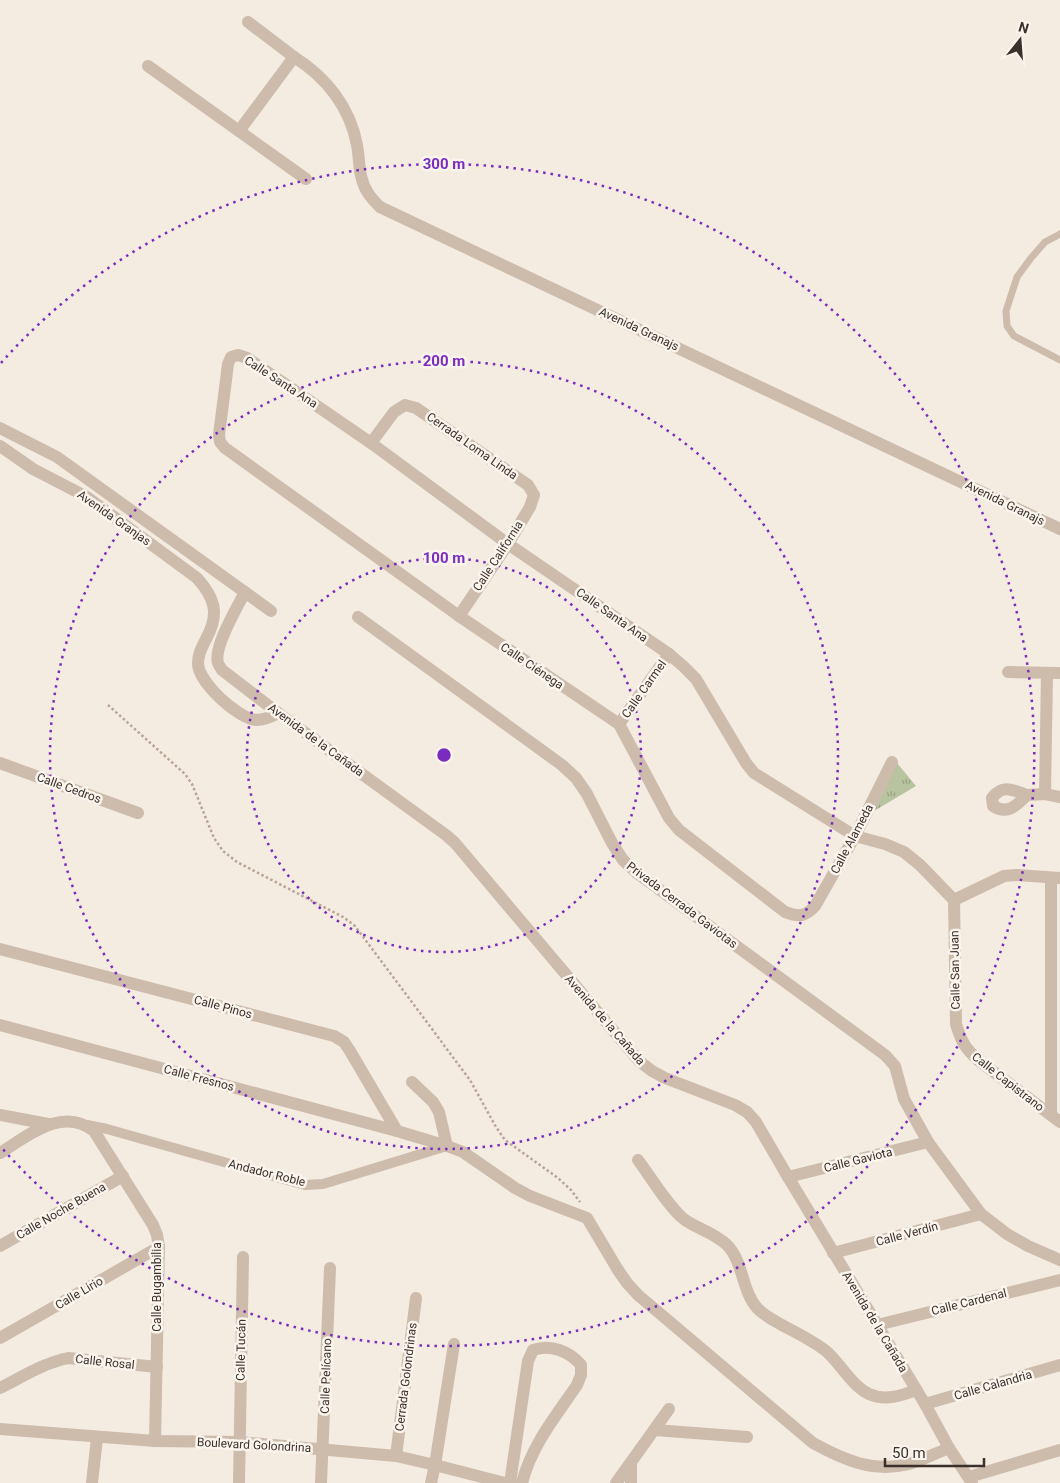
<svg xmlns="http://www.w3.org/2000/svg" width="1060" height="1483" font-family="Roboto,sans-serif">
  <style>
    .grass { fill: url(#grass-tufts) }
    .lines { fill: none; stroke-linecap: round; stroke-linejoin: round }
    .path { stroke: #b9a596; stroke-width: 2.5; stroke-dasharray: 2.5 2.5; stroke-linecap: butt }
    .service { stroke: #cdbbac; stroke-width: 7 }
    .pedestrian { stroke: #cdbbac; stroke-width: 10 }
    .minor { stroke: #cdbbac; stroke-width: 12 }
    .ring { fill: none; stroke: #7b2cbf; stroke-width: 2.5; stroke-dasharray: 2.5 5 }
    .labels { text-anchor: middle; dominant-baseline: central; stroke-width: 5; stroke-linejoin: round; paint-order: stroke }
    .street-label { font-size: 12px; fill: #3b302b; stroke: #fbf5ee }
    .centre { fill: #7b2cbf; stroke: #fbf5ee; stroke-width: 2.5 }
    .ring-label { font-size: 15px; text-anchor: middle; font-weight: bold; fill: #7b2cbf; stroke: #fbf5ee; stroke-width: 5; stroke-linejoin: round; paint-order: stroke }
  </style>
  <defs>
    <pattern id="grass-tufts" width="24" height="20" patternUnits="userSpaceOnUse" patternTransform="scale(1.25)"><rect width="24" height="20" fill="#b8c4a0"/><path d="M3 7l-1-3M5 7V3M7 7l1-3M15 17l-1-3M17 17v-4M19 17l1-3" fill="none" stroke="#97a083"/></pattern>
  </defs>
  <rect width="100%" height="100%" fill="#f4ebe1"/>
  <polygon class="grass" points="897,763 916,786 869,814"/>
  <g class="lines">
    <polyline class="path" points="108,705 185,774 192,784 214,838 223,851 237,862 343,917 355,926 470,1080 496,1127 505,1140 558,1178 571,1190 580,1202"/>
    <polyline class="service" points="1060,234 1045,242 1031,258 1017,277 1006,311 1007,326 1014,336 1060,360"/>
    <polyline class="pedestrian" points="87,1125 107,1129 305,1185 323,1184 447,1146"/>
    <g class="minor">
      <path d="M 294,57 C 326,77 350,107 357,145 C 360,161 358,178 368,193 C 371,198 376,203 380,207 L 1060,529"/>
      <polyline points="148,66 306,179"/>
      <polyline points="239,131 294,57 248,22"/>
      <polyline points="0,428 57,457 271,611"/>
      <polyline points="371,443 394,412 405,405 416,408 528,485 534,495 530,507 508,544 459,616"/>
      <path d="M 0,446 L 33,469 L 87,497 L 197,578 C 214,597 220,613 207,637 C 203,645 198,653 198,663 C 198,682 237,718 256,720 C 264,720 271,717 278,713"/>
      <path d="M 245,592 C 238,606 213,647 218,663 C 219,666 221,668 222,670 L 278,713 L 446,835 L 455,843 L 639,1061 L 652,1071 L 665,1078 L 735,1105 L 747,1112 L 756,1122 L 788,1177 L 925,1404 L 949,1448 L 972,1483"/>
      <polyline points="358,617 562,765 576,778 587,794 612,843 623,860 637,873 885,1055 895,1066 904,1099 928,1142 981,1214 1007,1234 1028,1246 1060,1260"/>
      <polyline points="1008,672 1060,673"/>
      <polyline points="619,724 669,654"/>
      <path d="M 892,762 L 855,836 L 815,906 C 805,917 799,917 785,912 L 679,830 L 669,818 L 619,724 L 459,616 L 225,448 L 220,442 L 219,435 L 228,364 L 231,357 L 238,355 L 247,358 L 371,443 L 508,544 L 669,654 L 683,666 L 696,679 L 746,763 L 754,773 L 855,836 L 885,844 L 904,852 L 920,865 L 954,900"/>
      <polyline points="0,763 138,813"/>
      <polyline points="1045,794 1047,673"/>
      <path d="M 1027,795 C 1012,790 1003,784 992,798 L 993,806 C 1008,815 1016,806 1027,795 L 1045,794 L 1060,797"/>
      <path d="M 954,900 L 956,1024 C 961,1041 965,1048 978,1060 L 1060,1122"/>
      <polyline points="954,900 1004,876 1016,875 1060,878"/>
      <polyline points="0,949 334,1036 344,1042 350,1051 397,1131"/>
      <path d="M 0,1025 L 397,1131 L 447,1146 L 463,1152 L 515,1188 L 530,1196 L 587,1218 L 618,1270 L 627,1283 L 638,1295 L 813,1443 C 844,1460 873,1473 909,1464 C 923,1460 936,1453 949,1448"/>
      <polyline points="412,1082 433,1102 439,1112 447,1146"/>
      <polyline points="0,1115 48,1124"/>
      <polyline points="1051,1115 1051,878"/>
      <path d="M 0,1153 C 28,1136 62,1106 94,1131 L 153,1225 L 157,1235 L 159,1247 L 155,1441"/>
      <path d="M 638,1160 C 650,1176 670,1209 685,1220 C 698,1229 715,1233 727,1245 C 744,1262 741,1291 758,1309 C 764,1315 773,1320 780,1324 C 795,1332 812,1340 826,1351 C 840,1363 852,1386 869,1394 C 885,1401 901,1396 916,1390"/>
      <polyline points="788,1177 928,1142"/>
      <polyline points="0,1246 123,1176"/>
      <polyline points="833,1253 981,1214"/>
      <polyline points="877,1325 1060,1280"/>
      <polyline points="0,1338 159,1247"/>
      <path d="M 0,1388 C 22,1377 44,1363 68,1358 L 157,1367"/>
      <polyline points="925,1404 1060,1365"/>
      <polyline points="0,1429 155,1441 240,1442 396,1456 435,1465 505,1483"/>
      <polyline points="655,1430 747,1437"/>
      <polyline points="396,1456 416,1298"/>
      <polyline points="631,1464 631,1483"/>
      <polyline points="969,1477 1060,1450"/>
      <polyline points="92,1483 97,1438"/>
      <polyline points="239,1483 243,1257"/>
      <polyline points="321,1483 330,1268"/>
      <polyline points="431,1483 435,1465 454,1344"/>
      <path d="M 510,1483 L 528,1361 L 533,1350 C 551,1344 569,1351 581,1365 L 581,1375 L 577,1385 C 556,1416 531,1446 522,1483"/>
      <polyline points="616,1483 669,1409"/>
    </g>
  </g>
  <g class="ring">
    <circle cx="444" cy="755" r="197"/>
    <circle cx="444" cy="755" r="394"/>
    <path d="M1 363A591 591 0 1 1 1 1147"/>
  </g>
  <g class="labels">
    <g class="street-label">
      <text transform="translate(639 329) rotate(25)">Avenida Granajs</text>
      <text transform="translate(281 382) rotate(33)">Calle Santa Ana</text>
      <text transform="translate(472 446) rotate(35)">Cerrada Loma Linda</text>
      <text transform="translate(1005 503) rotate(26)">Avenida Granajs</text>
      <text transform="translate(114 518) rotate(35)">Avenida Granjas</text>
      <text transform="translate(498 556) rotate(-57)">Calle California</text>
      <text transform="translate(612 615) rotate(35)">Calle Santa Ana</text>
      <text transform="translate(532 666) rotate(34)">Calle Ciénega</text>
      <text transform="translate(644 689) rotate(-55)">Calle Carmel</text>
      <text transform="translate(316 740) rotate(36)">Avenida de la Cañada</text>
      <text transform="translate(69 788) rotate(20)">Calle Cedros</text>
      <text transform="translate(852 839) rotate(-62)">Calle Alameda</text>
      <text transform="translate(682 905) rotate(37)">Privada Cerrada Gaviotas</text>
      <text transform="translate(955 970) rotate(-91)">Calle San Juan</text>
      <text transform="translate(223 1007) rotate(15)">Calle Pinos</text>
      <text transform="translate(605 1020) rotate(49)">Avenida de la Cañada</text>
      <text transform="translate(199 1078) rotate(15)">Calle Fresnos</text>
      <text transform="translate(1008 1082) rotate(38)">Calle Capistrano</text>
      <text transform="translate(858 1160) rotate(-14)">Calle Gaviota</text>
      <text transform="translate(267 1173) rotate(14)">Andador Roble</text>
      <text transform="translate(61 1211) rotate(-30)">Calle Noche Buena</text>
      <text transform="translate(907 1234) rotate(-15)">Calle Verdín</text>
      <text transform="translate(157 1287) rotate(-90)">Calle Bugambilia</text>
      <text transform="translate(79 1293) rotate(-30)">Calle Lirio</text>
      <text transform="translate(969 1302) rotate(-14)">Calle Cardenal</text>
      <text transform="translate(875 1322) rotate(59)">Avenida de la Cañada</text>
      <text transform="translate(241 1350) rotate(-89)">Calle Tucán</text>
      <text transform="translate(105 1362) rotate(6)">Calle Rosal</text>
      <text transform="translate(326 1376) rotate(-88)">Calle Pelícano</text>
      <text transform="translate(406 1377) rotate(-83)">Cerrada Golondrinas</text>
      <text transform="translate(993 1385) rotate(-16)">Calle Calandria</text>
      <text transform="translate(254 1445) rotate(3)">Boulevard Golondrina</text>
    </g>
  </g>
  <circle cx="444" cy="755" r="8" class="centre"/>
  <g class="ring-label">
    <text x="444" y="169">300 m</text>
    <text x="444" y="366">200 m</text>
    <text x="444" y="563">100 m</text>
  </g>
  <g transform="translate(1020 40) rotate(17)" stroke="#fbf5ee" stroke-width="4" paint-order="stroke">
  <path d="M0-4L9 19L0 12L-9 19Z" fill="#3b302b"/>
  <text y="-8" font-size="14" font-weight="bold" text-anchor="middle" fill="#3b302b">N</text>
  </g>
  <path d="M885 1458v8h99v-8" fill="none" stroke="#3b302b" stroke-width="2.5"/>
  <text x="892" y="1458" font-size="15" fill="#3b302b" stroke="#fbf5ee" stroke-width="4" paint-order="stroke">50 m</text>
</svg>
